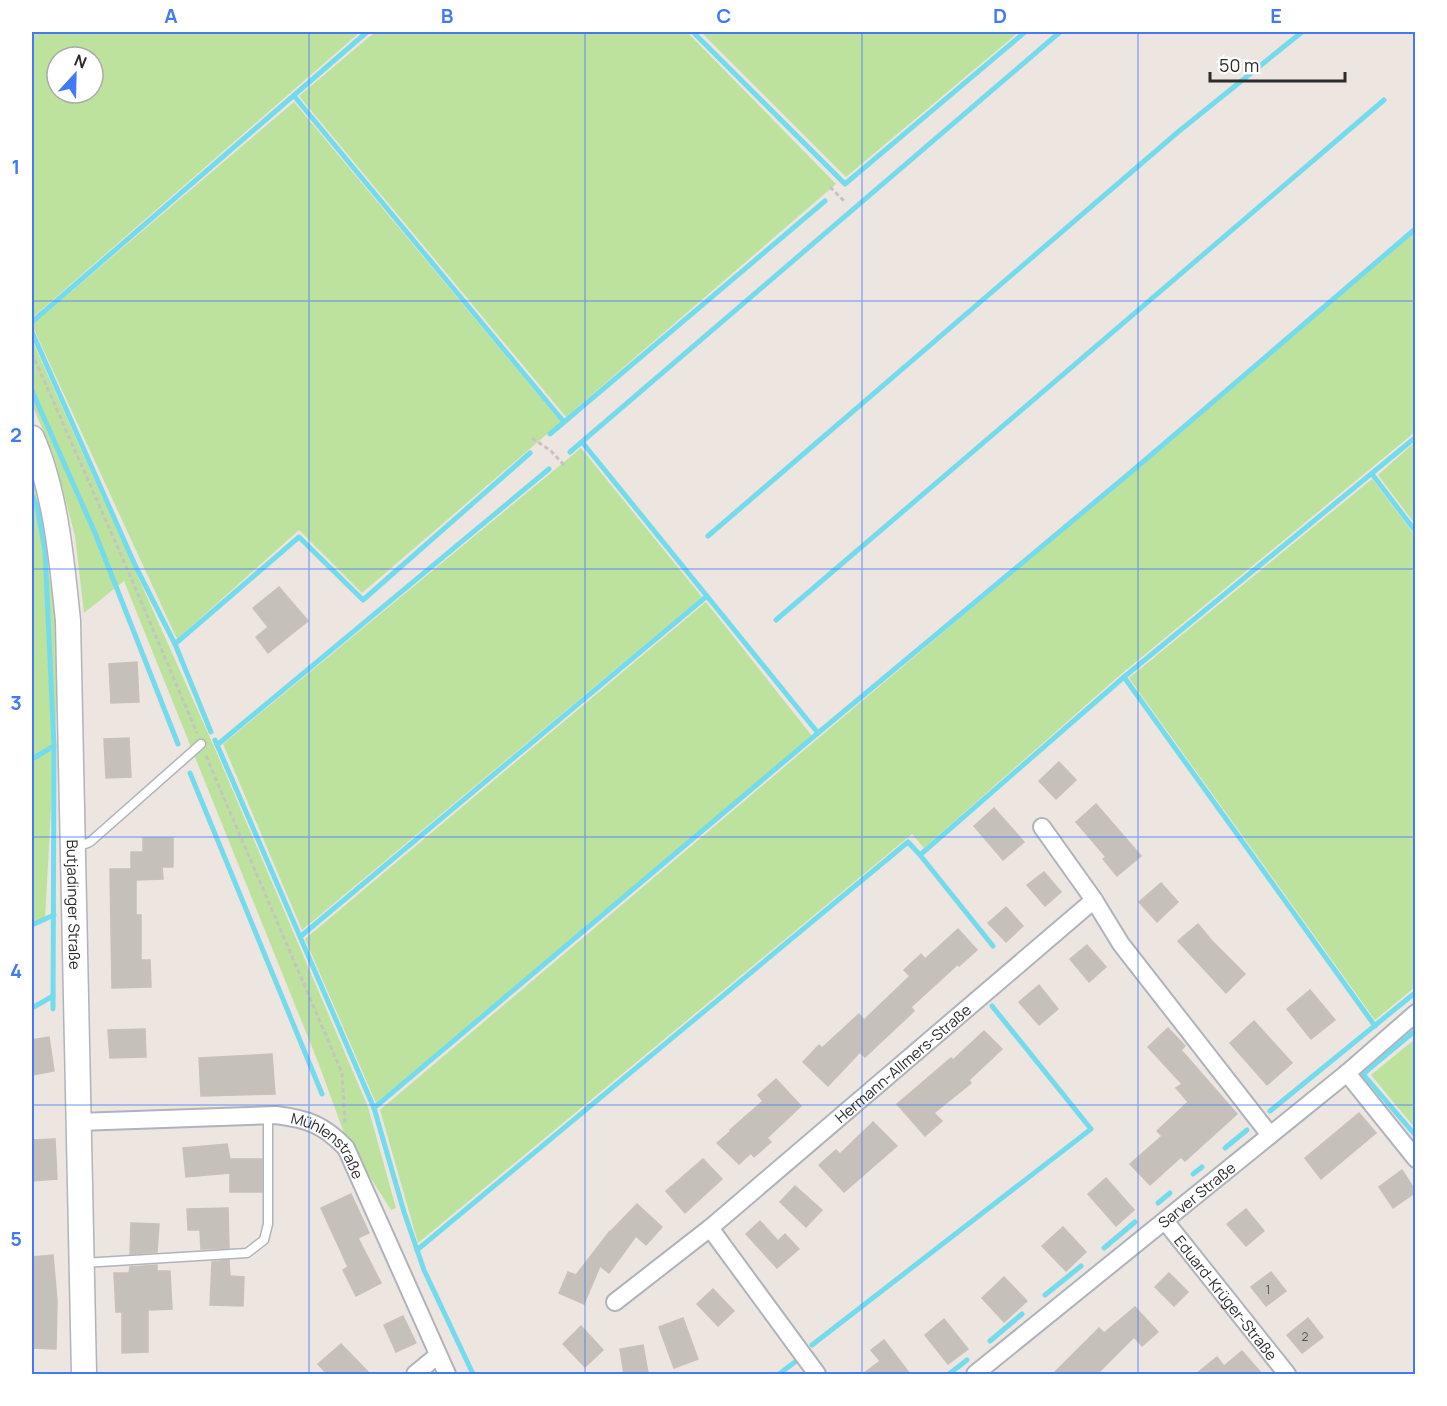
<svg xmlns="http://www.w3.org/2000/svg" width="1447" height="1406" font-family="Manrope,sans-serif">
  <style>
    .green { fill: #bde29d; fill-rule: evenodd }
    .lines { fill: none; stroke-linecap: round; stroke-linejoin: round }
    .stream { stroke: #74dbed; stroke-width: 5 }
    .building { fill: #c6c0ba; stroke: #c9c1b8; stroke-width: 1.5 }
    .lane-casing { stroke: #afb3bc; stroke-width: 11 }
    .street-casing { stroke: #afb3bc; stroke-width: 20 }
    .secondary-casing { stroke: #afb3bc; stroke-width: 27 }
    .path { stroke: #c4c4c4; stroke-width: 3; stroke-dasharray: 4.5 3; stroke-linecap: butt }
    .lane { stroke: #fff; stroke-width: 8 }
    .street { stroke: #fff; stroke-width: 16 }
    .secondary { stroke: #fff; stroke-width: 24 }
    .grid { fill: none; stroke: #427af6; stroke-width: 1.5; stroke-opacity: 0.55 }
    .labels { text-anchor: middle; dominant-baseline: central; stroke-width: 4.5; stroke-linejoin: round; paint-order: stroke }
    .number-label { font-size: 12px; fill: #525150 }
    .street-label { font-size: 15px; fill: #2c2c2c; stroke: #fff }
    .neatline { fill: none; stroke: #427af6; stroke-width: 2 }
    .grid-label { font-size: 20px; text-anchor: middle; font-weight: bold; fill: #427af6 }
  </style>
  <rect width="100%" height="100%" fill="#ede5df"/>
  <g class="green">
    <path d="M 32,32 L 360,32 L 32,318 ZM 57,57 L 93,57 L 93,93 L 57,93 Z"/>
    <polygon points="375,32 687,32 836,184 566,417 299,96"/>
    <polygon points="701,32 1019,32 846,177"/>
    <polygon points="294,102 561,422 362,593 299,530 177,639 32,325"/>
    <polygon points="1415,232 1415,432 1120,675 924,848 912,834 418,1243 380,1110"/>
    <polygon points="32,340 215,749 368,1107 396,1208 391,1210 347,1141 318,1062 124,581 84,613 75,536 55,460 32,404"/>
    <polygon points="1415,442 1415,524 1378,475"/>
    <polygon points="581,448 702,597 302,930 223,744"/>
    <polygon points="32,471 60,641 45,920 32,926"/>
    <polygon points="1372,479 1416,537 1415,987 1375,1020 1129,678"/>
    <polygon points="706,602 812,736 376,1103 305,939"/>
    <polygon points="1415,1039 1415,1128 1371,1075"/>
  </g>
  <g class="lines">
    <g class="stream">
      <polyline points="693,32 845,184 1025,32"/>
      <polyline points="294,96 564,422"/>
      <polyline points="32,322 367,32"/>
      <polyline points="32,332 135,565 175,644 211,732"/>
      <polyline points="32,391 95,533 178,744"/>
      <polyline points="550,434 825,201"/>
      <polyline points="582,442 818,733"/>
      <polyline points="570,452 1060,32"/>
      <polyline points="1372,474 1416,532"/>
      <polyline points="32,495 37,506 45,551 54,746 53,1009"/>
      <polyline points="708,536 1178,132 1302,32"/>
      <polyline points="776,620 1384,100"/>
      <polyline points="175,644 299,537 363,600 530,453"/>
      <polyline points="1124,677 1375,1026"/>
      <polyline points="215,740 374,1108 404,1212 424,1270 473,1374"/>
      <polyline points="217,745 549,469"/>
      <polyline points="32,759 54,746"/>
      <polyline points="190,773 322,1094"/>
      <polyline points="920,855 993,946"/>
      <polyline points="32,925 54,915"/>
      <polyline points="301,936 707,596"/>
      <polyline points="32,1008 53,996"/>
      <polyline points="1416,1030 1363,1074 1416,1136"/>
      <polyline points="374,1108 818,733 1131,472 1414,230"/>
      <polyline points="1270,1111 1416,992"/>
      <polyline points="1225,1148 1247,1130"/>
      <polyline points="1193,1174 1202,1167"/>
      <polyline points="1158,1203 1170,1193"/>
      <polyline points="1104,1248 1135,1222"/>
      <polyline points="417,1250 908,842 920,855 1124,677 1416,437"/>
      <polyline points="1045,1295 1081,1266"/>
      <polyline points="990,1341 1022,1314"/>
      <polyline points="812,1345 1091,1129 992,1006"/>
      <polyline points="779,1374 795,1362"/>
      <polyline points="949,1374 967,1360"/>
    </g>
  </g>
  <g class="building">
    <polygon points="279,587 308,621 268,653 256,637 268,627 253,608"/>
    <polygon points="137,662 139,702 111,703 109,664"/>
    <polygon points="129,738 131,777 106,778 104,739"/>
    <polygon points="1059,762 1076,780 1056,799 1039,781"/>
    <polygon points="1096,804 1141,856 1117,876 1103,859 1106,857 1076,822"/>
    <polygon points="994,808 1024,842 1003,860 974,826"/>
    <polygon points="143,838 173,838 173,867 162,867 163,879 136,880 136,915 141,915 141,960 150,960 151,987 112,988 110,869 131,869 131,852 143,852"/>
    <polygon points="1044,872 1061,892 1045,906 1027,885"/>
    <polygon points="1161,883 1178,902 1157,922 1139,902"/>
    <polygon points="1006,907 1023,926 1006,942 988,923"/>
    <polygon points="1198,924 1212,941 1245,974 1226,993 1178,941"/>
    <polygon points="958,929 977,950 959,966 958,964 911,1007 914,1011 865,1057 860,1052 828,1086 803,1062 819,1045 822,1048 859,1014 864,1020 910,976 904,970 921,954 925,959"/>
    <polygon points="1087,945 1106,967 1089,982 1070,959"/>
    <polygon points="1039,985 1058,1009 1039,1025 1019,1002"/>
    <polygon points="1310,990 1335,1020 1311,1039 1287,1009"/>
    <polygon points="1254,1021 1292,1063 1267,1085 1230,1043"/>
    <polygon points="1168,1028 1185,1046 1181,1050 1237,1114 1185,1161 1181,1157 1150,1185 1130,1164 1162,1136 1157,1131 1188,1102 1176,1088 1182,1084 1148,1047"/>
    <polygon points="145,1029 146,1057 110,1058 108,1030"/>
    <polygon points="984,1031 1002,1049 969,1080 971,1083 934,1113 942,1121 925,1136 897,1104 951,1058 953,1060"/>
    <polygon points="49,1037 54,1071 32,1075 32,1040"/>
    <polygon points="272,1054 275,1094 201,1096 199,1058"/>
    <polygon points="776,1079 801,1106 767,1138 771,1142 754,1157 751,1153 739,1164 717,1143 731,1131 730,1130 763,1101 758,1095"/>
    <polygon points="1359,1113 1376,1133 1321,1179 1305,1158"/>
    <polygon points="873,1122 897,1146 844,1192 819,1165 836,1150 840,1154"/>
    <polygon points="55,1139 57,1179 32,1181 32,1140"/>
    <polygon points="227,1144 230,1159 262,1159 262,1192 230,1192 230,1173 186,1177 183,1148"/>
    <polygon points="703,1159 722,1179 685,1213 666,1191"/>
    <polygon points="1402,1170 1416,1192 1393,1208 1379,1187"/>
    <polygon points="1106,1178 1134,1210 1116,1226 1088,1194"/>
    <polygon points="795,1186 822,1210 806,1227 780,1202"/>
    <polygon points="351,1194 369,1233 358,1238 381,1283 356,1296 343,1270 348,1267 321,1208"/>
    <polygon points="637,1204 662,1227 646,1245 636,1236 609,1273 600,1266 584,1304 559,1293 568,1272 576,1275 610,1231 611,1231"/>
    <polygon points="228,1208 229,1248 201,1249 200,1230 188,1230 187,1209"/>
    <polygon points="1246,1209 1264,1231 1246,1246 1227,1224"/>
    <polygon points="760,1221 778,1241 785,1234 799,1249 777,1268 746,1234"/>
    <polygon points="131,1223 159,1224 157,1252 130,1254"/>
    <polygon points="1063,1227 1086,1252 1066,1271 1042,1246"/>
    <polygon points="53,1255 57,1301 56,1349 32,1348 32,1257"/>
    <polygon points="229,1260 230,1276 244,1277 243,1306 210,1305 212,1262"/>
    <polygon points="157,1265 157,1271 170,1271 172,1309 148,1310 148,1352 122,1353 122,1312 116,1312 114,1273 129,1273 130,1267"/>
    <polygon points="1271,1272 1286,1291 1266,1306 1251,1287"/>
    <polygon points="1169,1273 1188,1292 1174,1306 1155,1287"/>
    <polygon points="1004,1277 1027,1301 1004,1322 982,1298"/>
    <polygon points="713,1289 734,1311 718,1326 697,1304"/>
    <polygon points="1135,1307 1158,1332 1142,1346 1134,1337 1097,1374 1053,1374 1099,1328 1104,1333"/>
    <polygon points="403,1316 416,1343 396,1352 384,1325"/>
    <polygon points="683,1318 698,1359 674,1368 659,1327"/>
    <polygon points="1308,1318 1323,1337 1302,1353 1287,1335"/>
    <polygon points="944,1319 968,1349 948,1364 925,1335"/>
    <polygon points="581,1326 603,1350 585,1367 563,1344"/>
    <polygon points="884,1340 910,1374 863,1374 880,1361 871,1350"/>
    <polygon points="341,1344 370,1374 327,1374 318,1364"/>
    <polygon points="643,1345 648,1373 624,1374 620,1349"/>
    <polygon points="1242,1351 1262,1374 1196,1374 1217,1357 1224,1366"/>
  </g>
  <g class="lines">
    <defs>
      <g id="lane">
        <polyline points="75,848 90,842 201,744"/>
        <polyline points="83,1263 247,1253 264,1240 268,1224 268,1115"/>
      </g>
      <g id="street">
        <polyline points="1042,827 1094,900 1121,944 1270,1135"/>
        <polyline points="1347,1073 1416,1159"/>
        <path id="s1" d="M 78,1122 L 276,1115 C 308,1119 324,1125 346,1148 L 447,1374"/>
        <path id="s2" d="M 1165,1221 L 1287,1374"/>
        <polyline points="710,1228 817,1374"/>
        <path id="s3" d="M 615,1302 L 710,1228 L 1094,900"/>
        <polyline points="415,1374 437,1356"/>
        <path id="s4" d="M 975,1374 L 1347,1073 L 1416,1013"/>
      </g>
      <g id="secondary">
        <path id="s5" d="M 32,438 C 56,492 62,563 68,621 L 84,1374"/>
      </g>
    </defs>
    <use href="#lane" class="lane-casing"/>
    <use href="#street" class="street-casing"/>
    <use href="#secondary" class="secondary-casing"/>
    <g class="path">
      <polyline points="830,187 844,201"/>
      <polyline points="32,353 129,573 197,733"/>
      <polyline points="532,438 551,451 564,465"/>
      <polyline points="206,756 342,1073 345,1123"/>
    </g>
    <use href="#lane" class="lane"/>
    <use href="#street" class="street"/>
    <use href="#secondary" class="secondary"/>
  </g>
  <path class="grid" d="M 309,32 L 309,1374M 585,32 L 585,1374M 862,32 L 862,1374M 1138,32 L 1138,1374M 32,301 L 1416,301M 32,569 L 1416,569M 32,837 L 1416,837M 32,1105 L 1416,1105"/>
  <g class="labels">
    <g class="number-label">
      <text x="1268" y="1289">1</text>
      <text x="1305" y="1336">2</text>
    </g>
    <g class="street-label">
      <text stroke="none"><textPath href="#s5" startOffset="471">Butjadinger Straße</textPath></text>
      <text stroke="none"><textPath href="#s3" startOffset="374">Hermann-Allmers-Straße</textPath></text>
      <text stroke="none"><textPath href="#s1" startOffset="262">Mühlenstraße</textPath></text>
      <text stroke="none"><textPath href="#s4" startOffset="285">Sarver Straße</textPath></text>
      <text stroke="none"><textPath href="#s2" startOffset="98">Eduard-Krüger-Straße</textPath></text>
    </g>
  </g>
  <rect width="1447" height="1406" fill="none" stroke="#ffffff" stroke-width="66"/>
  <g transform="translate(75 75) rotate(22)"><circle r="28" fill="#ffffff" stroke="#ababab" stroke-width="1.5"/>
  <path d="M0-4.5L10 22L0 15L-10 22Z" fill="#427af6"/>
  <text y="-9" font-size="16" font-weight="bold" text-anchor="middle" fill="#2c2c2c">N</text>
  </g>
  <path d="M1210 72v9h135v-9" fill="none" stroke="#2c2c2c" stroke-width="3"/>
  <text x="1219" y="72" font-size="18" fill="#2c2c2c" stroke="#ffffff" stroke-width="4.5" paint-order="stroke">50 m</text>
  <rect x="33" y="33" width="1381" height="1340" class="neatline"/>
  <g class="grid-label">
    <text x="171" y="23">A</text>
    <text x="447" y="23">B</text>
    <text x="724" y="23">C</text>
    <text x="1000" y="23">D</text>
    <text x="1276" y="23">E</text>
    <text x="16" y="174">1</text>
    <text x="16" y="442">2</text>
    <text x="16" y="710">3</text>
    <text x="16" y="978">4</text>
    <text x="16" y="1246">5</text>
  </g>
</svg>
